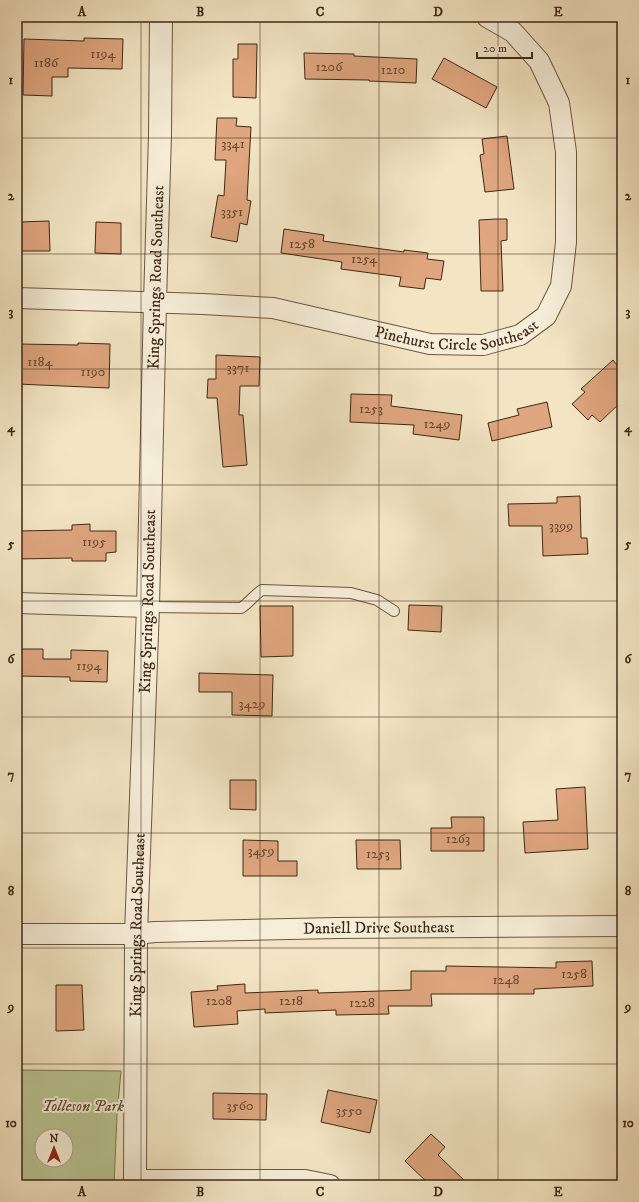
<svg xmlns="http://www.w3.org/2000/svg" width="639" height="1202" font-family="'IM FELL DW Pica',serif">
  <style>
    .green { fill: #bac595; stroke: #7c7656; fill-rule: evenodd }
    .building { fill: #dfa67f; stroke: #3e2816 }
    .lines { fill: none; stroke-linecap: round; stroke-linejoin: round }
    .service-casing { stroke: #6b5742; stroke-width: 12 }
    .minor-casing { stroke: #6b5742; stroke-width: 22 }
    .tertiary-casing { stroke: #6b5742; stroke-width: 24 }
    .service { stroke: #f7eed9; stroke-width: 10 }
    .minor { stroke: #f7eed9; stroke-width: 20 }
    .tertiary { stroke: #f7eed9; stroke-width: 22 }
    .grid { fill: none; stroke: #3e2816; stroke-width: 1; stroke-opacity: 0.55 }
    .labels { text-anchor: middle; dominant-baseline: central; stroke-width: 4; stroke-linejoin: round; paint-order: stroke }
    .number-label { font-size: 14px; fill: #664830 }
    .street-label { font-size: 16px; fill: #3e2816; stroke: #f7eed9 }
    .park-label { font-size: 16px; font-style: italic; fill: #5d4f36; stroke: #f7eed9 }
    .neatline { fill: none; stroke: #3e2816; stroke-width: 1.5 }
    .grid-label { font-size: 13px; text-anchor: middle; font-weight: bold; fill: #3e2816 }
  </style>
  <rect width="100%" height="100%" fill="#f3e5c4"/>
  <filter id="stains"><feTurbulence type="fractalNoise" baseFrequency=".005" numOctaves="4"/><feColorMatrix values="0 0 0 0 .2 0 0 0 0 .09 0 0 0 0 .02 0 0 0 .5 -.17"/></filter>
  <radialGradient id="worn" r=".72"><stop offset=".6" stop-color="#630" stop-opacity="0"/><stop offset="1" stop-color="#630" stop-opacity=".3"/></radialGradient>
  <path class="green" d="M 17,1070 L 121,1071 L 117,1115 L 114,1185 L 17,1185 ZM 42,1136 L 66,1136 L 66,1160 L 42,1160 Z"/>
  <g class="building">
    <polygon points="84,38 123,39 122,69 68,68 68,77 52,77 52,96 23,95 24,39 84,41"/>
    <polygon points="238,44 257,44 256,98 233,97 233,59 238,59"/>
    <polygon points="304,53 354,54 354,56 417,59 416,83 369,81 369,80 305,79"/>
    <polygon points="444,58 497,87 486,108 432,79"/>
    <polygon points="217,118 237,118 236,126 251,127 247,200 251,201 247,225 240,223 237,242 211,237 218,195 224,196 226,160 215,160"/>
    <polygon points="507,136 514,189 485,192 480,155 484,154 482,139"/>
    <polygon points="496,219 507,219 507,240 501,241 503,291 481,291 479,220"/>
    <polygon points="49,221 50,251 21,251 20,222"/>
    <polygon points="96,222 121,223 121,254 95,253"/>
    <polygon points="284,229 324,235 323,241 404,252 404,250 428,253 427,259 444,261 441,280 426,278 424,289 399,286 401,277 341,269 342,262 281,253"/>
    <polygon points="78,343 110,344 109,388 17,384 18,344 78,345"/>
    <polygon points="216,355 260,357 259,386 240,386 239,415 243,415 247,465 223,467 217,398 207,398 208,379 216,379"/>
    <polygon points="613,360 622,371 622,401 600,422 592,415 588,420 572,404 585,392 581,389"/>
    <polygon points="351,394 392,395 391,406 462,415 459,440 413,434 414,425 350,422"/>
    <polygon points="547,402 552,427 492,441 488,423 519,415 517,409"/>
    <polygon points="580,496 581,538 587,538 588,554 543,556 542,526 509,526 508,504 557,503 557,497"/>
    <polygon points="90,524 90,531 116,531 116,552 106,553 106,561 72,561 72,558 17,559 17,531 72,530 72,525"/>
    <polygon points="409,605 442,606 441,632 408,630"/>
    <polygon points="260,606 293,606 293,656 261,657"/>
    <polygon points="17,649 43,649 43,659 71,659 71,650 108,651 107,682 70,681 70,677 17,676"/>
    <polygon points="199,673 273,675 272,716 232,715 232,692 199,692"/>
    <polygon points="230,780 256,780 256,810 230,809"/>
    <polygon points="585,787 588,849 525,853 523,822 558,820 556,789"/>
    <polygon points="451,817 484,817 484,851 431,851 431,828 452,828"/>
    <polygon points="243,840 278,841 278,861 297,861 297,876 243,876"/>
    <polygon points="356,840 400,840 401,869 357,869"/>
    <polygon points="592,961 593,986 534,989 534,994 431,994 432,1006 388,1006 389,1014 336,1015 336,1010 265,1013 265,1009 237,1011 238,1024 194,1027 191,992 218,990 217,986 245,984 245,993 318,990 318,993 411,990 411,971 446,971 446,966 556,968 556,962"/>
    <polygon points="56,985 82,985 84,1030 56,1031"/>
    <polygon points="328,1090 377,1100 370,1133 321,1122"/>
    <polygon points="213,1093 267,1094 266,1120 213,1119"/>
    <polygon points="431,1134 445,1147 438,1155 469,1185 430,1185 405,1161"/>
  </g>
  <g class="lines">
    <defs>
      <path id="service" d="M 148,607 L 241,608 C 249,603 254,595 262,590 L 351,593 L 377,600 L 394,611"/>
      <g id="minor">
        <path id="s1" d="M 17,298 L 203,304 L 273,308 L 430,344 L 483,345 L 520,335 L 546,316 L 561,286 L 566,242 L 566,152 L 559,103 L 539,61 L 513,32 L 487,17"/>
        <polyline points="17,603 148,607"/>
        <path id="s2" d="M 17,934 L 136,934 L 155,932 L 337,928 L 622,926"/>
        <polyline points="134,1180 305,1180 330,1185"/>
      </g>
      <g id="tertiary">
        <path id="s3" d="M 135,1185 L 136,934 L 148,607 L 155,302 L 160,135 L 161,17"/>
      </g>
    </defs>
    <use href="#service" class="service-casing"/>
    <use href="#minor" class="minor-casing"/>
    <use href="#tertiary" class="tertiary-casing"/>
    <use href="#service" class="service"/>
    <use href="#minor" class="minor"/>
    <use href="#tertiary" class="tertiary"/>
  </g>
  <path class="grid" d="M 141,17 L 141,1185M 260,17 L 260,1185M 379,17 L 379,1185M 498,17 L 498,1185M 17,138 L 622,138M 17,254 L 622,254M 17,369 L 622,369M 17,485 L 622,485M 17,601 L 622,601M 17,717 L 622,717M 17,833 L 622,833M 17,948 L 622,948M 17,1064 L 622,1064"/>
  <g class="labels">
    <g class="number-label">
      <text x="103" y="54">1194</text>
      <text x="46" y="63">1186</text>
      <text x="329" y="67">1206</text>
      <text x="393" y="70">1210</text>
      <text x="233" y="144">3341</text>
      <text x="232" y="212">3351</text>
      <text x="302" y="244">1258</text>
      <text x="364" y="259">1254</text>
      <text x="40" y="362">1184</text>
      <text x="238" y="368">3371</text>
      <text x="93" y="372">1190</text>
      <text x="371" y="409">1253</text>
      <text x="437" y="424">1249</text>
      <text x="561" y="526">3399</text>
      <text x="94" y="542">1195</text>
      <text x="89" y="666">1194</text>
      <text x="252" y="704">3429</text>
      <text x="458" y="839">1263</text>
      <text x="261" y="851">3459</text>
      <text x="378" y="854">1253</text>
      <text x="574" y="974">1258</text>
      <text x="506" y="980">1248</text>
      <text x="219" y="1001">1208</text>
      <text x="291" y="1001">1218</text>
      <text x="362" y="1003">1228</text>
      <text x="240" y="1106">3560</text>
      <text x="349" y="1111">3550</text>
    </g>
    <g class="street-label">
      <text stroke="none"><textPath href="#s3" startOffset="908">King Springs Road Southeast</textPath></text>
      <text stroke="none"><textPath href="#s1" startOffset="445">Pinehurst Circle Southeast</textPath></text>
      <text stroke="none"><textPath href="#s3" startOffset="584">King Springs Road Southeast</textPath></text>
      <text stroke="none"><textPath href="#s3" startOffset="260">King Springs Road Southeast</textPath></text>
      <text stroke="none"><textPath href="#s2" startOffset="362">Daniell Drive Southeast</textPath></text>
    </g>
    <g class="park-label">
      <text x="83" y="1106">Tolleson Park</text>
    </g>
  </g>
  <rect width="639" height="1202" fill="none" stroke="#f3e5c4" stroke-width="44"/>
  <g transform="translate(54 1148)"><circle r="19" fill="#f7eed9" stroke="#ad9f8b"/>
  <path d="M0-3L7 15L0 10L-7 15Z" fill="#8f2418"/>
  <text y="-6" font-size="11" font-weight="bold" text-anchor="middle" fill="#3e2816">N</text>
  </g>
  <path d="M477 52v6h55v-6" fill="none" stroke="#3e2816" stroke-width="2"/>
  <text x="483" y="52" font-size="12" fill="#3e2816" stroke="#f7eed9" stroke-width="3" paint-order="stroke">20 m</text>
  <rect x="22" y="22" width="595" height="1158" class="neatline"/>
  <g class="grid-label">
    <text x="82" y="16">A</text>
    <text x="200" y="16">B</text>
    <text x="320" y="16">C</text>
    <text x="438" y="16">D</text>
    <text x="558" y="16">E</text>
    <text x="11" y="84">1</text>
    <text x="628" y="84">1</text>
    <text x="11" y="200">2</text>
    <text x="628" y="200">2</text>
    <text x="11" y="316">3</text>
    <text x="628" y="316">3</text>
    <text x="11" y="432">4</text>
    <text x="628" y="432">4</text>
    <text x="11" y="548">5</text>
    <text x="628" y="548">5</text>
    <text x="11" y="663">6</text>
    <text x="628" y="663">6</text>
    <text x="11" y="779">7</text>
    <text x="628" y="779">7</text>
    <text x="11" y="895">8</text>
    <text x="628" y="895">8</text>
    <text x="11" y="1011">9</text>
    <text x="628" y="1011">9</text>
    <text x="11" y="1127">10</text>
    <text x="628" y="1127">10</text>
    <text x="82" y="1196">A</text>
    <text x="200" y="1196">B</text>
    <text x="320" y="1196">C</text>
    <text x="438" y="1196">D</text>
    <text x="558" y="1196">E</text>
  </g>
  <rect width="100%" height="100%" filter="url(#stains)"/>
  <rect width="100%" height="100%" fill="url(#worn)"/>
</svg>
